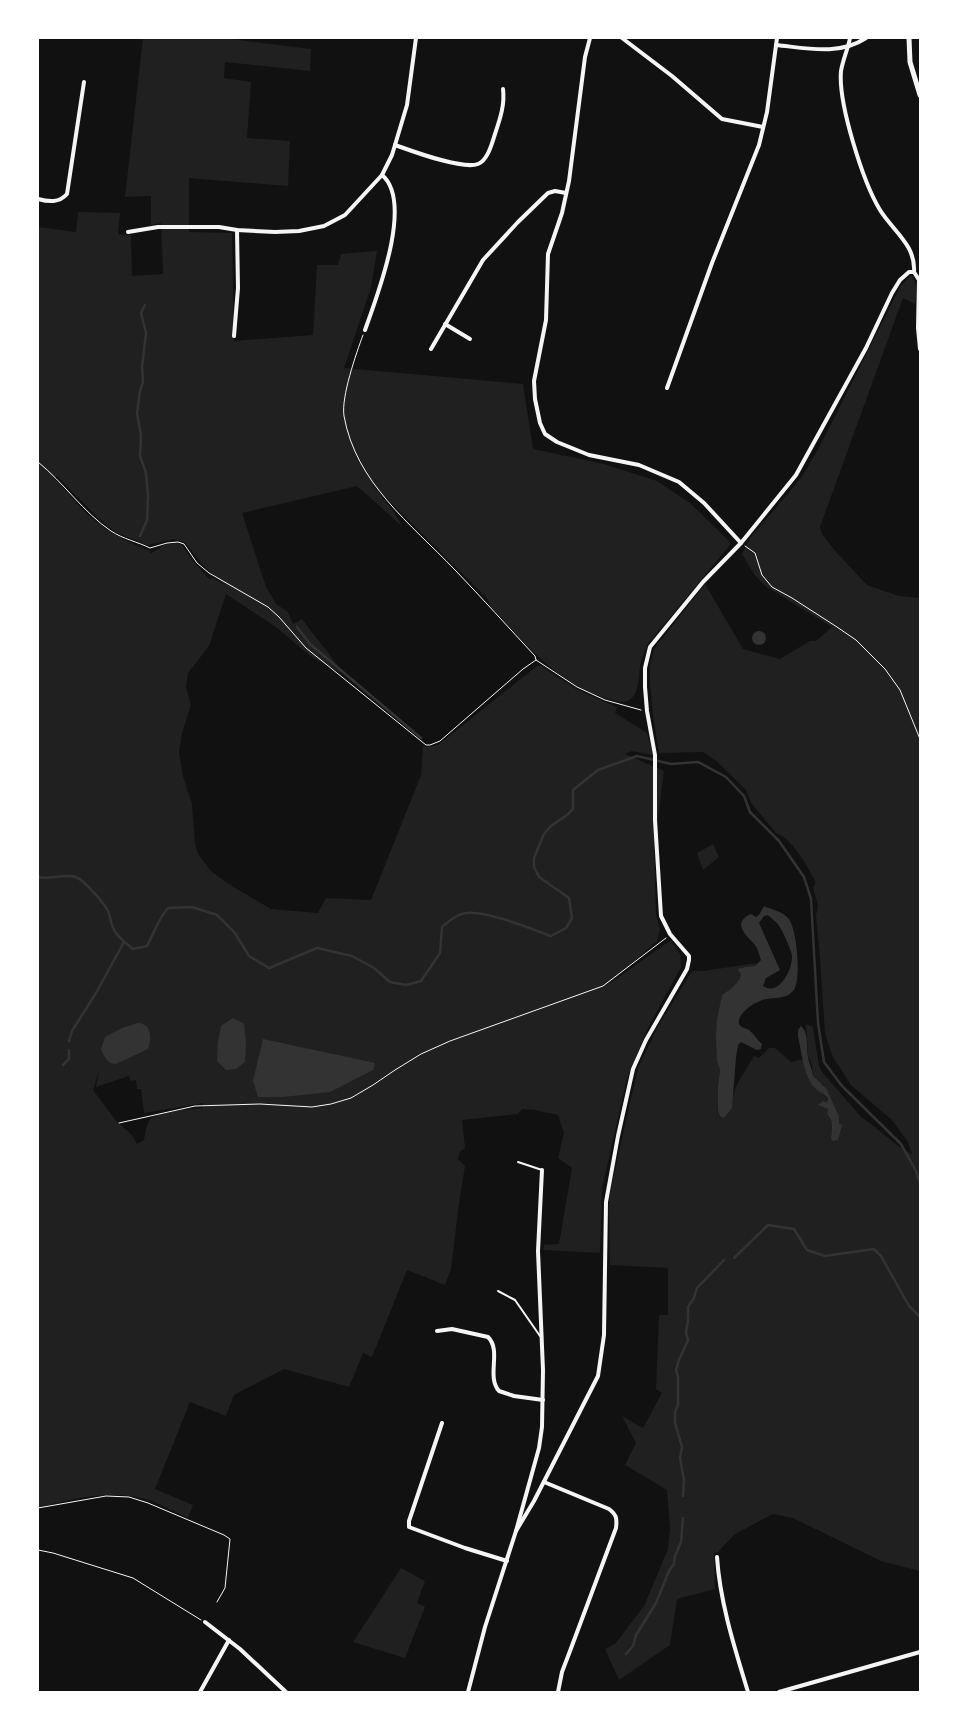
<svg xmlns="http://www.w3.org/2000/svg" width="958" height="1730" font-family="'Roboto Serif',serif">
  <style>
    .green { fill: #202020; fill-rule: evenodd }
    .water { fill: #333; fill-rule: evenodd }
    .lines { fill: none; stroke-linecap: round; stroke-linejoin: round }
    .stream { stroke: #333; stroke-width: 2.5 }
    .path { stroke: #f5f5f5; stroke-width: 1 }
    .service { stroke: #f5f5f5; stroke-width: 2 }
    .minor { stroke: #f5f5f5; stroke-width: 4 }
    .tertiary { stroke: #f5f5f5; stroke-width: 5 }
  </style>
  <rect width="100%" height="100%" fill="#111"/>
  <g class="green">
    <path d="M 143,38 L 223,38 L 311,49 L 310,71 L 225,62 L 224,78 L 251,82 L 247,138 L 290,141 L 288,186 L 189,178 L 189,232 L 232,233 L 234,341 L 313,335 L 317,265 L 338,265 L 341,254 L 377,251 L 371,287 L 344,368 L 523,384 L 533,449 L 604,464 L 657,481 L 690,503 L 729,541 L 730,545 L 647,645 C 645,652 641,659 640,667 C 638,678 640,690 631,699 C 624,704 616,701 609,699 C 560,687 523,641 490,606 L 487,598 L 371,483 L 393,511 L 402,526 L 357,486 L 242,513 L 266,587 L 276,604 L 288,612 L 293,624 L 302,619 L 345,675 L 310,656 L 276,627 L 226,594 L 209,646 L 188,673 L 186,687 L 191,705 L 182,733 L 179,752 L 183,776 L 192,804 L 195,843 L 198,854 L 211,871 L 227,883 L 271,909 L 318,913 L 326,898 L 371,900 L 421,775 L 423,746 L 427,747 L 438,745 L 537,666 L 541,666 L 576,689 L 614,706 L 617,708 L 615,713 L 647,733 L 653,755 L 632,751 L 625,754 L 664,771 L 654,849 L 656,915 L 660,929 L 657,941 L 609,984 L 671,940 L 680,954 L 681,967 L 649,1026 L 627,1078 L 602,1189 L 600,1253 L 543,1250 L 544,1245 L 559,1244 L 572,1168 L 558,1158 L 564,1133 L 558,1115 L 535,1110 L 522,1109 L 518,1114 L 462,1120 L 465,1148 L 460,1152 L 458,1159 L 465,1166 L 459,1203 L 451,1269 L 445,1285 L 407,1270 L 372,1357 L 363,1353 L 349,1387 L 284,1369 L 234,1395 L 226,1416 L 190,1402 L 155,1489 L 193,1505 L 188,1518 C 175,1512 162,1505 149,1500 C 114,1489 72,1498 38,1508 L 38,227 L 76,232 L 78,212 L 120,213 L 118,234 L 131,235 L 132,276 L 163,274 L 161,223 L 151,225 L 151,196 L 125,197 ZM 57,476 L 98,518 L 115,532 L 147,545 L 174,539 L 185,543 L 203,565 L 226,586 L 213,578 L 209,579 L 192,560 L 182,545 L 178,543 L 164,545 L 150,554 L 150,551 C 124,541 102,529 82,509 C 72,498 63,487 53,477 ZM 99,1071 L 96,1087 L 129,1076 L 130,1081 L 136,1080 L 137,1089 L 141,1089 L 144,1113 L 203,1103 L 203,1108 C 191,1110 155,1110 149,1121 C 146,1126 145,1134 144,1140 L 137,1144 L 131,1134 L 116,1121 L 93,1090 Z"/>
    <path d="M 911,275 C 918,282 916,295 915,304 L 903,298 L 820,527 L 822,534 L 836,552 L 867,585 L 899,596 L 920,598 L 920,1571 L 881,1561 L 793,1518 L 773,1514 L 735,1534 L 718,1552 L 714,1553 L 715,1589 L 677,1599 L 670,1645 L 619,1680 L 605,1649 L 615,1644 L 644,1606 L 668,1549 L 670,1528 L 667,1490 L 625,1465 L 636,1443 L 622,1416 L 643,1428 L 662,1393 L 656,1389 L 659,1315 L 668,1315 L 668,1268 L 610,1265 L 609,1202 L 612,1183 L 638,1068 L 658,1026 L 692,971 L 703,971 L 757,963 L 755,966 L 745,967 L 737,984 L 722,995 L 717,1061 L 720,1070 L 718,1086 L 718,1110 L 732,1108 C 733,1084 743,1076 754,1056 L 759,1058 L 769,1048 L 775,1048 L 791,1062 L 803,1059 L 808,1078 L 828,1100 L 827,1103 L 825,1103 L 833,1126 L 831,1138 L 839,1124 L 839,1116 L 824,1085 L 816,1081 L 813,1076 L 812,1065 L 808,1056 L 806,1024 L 813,1027 L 819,1066 L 823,1073 L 861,1117 C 879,1128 893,1145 912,1154 L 908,1142 L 892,1120 L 851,1085 L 833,1057 L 825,1034 L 820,958 L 816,916 L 818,905 L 813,888 L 815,884 L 815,881 L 804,861 L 793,846 L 784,837 L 776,833 L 751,803 L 746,790 L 715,760 L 703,752 L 659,753 L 653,716 L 650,684 L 650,666 L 654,649 L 705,584 L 743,649 L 780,659 L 810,641 L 816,641 L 832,627 L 765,586 L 754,574 L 742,554 L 751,537 L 801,478 L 820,446 L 900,287 Z"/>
    <polygon points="713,844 719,857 703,870 697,853"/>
    <polygon points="401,1568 425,1581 417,1603 425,1607 405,1658 353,1642"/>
  </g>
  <g class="water">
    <circle cx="759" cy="638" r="7"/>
    <path d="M 764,906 C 772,910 782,911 788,918 C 797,927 802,982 793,991 C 784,1001 771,996 760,1001 C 753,1004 748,1007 742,1014 C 740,1017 738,1020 739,1024 C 741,1028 746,1028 749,1030 C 754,1034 757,1040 762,1044 L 761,1049 L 757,1050 L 741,1042 L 738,1045 L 736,1057 L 732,1108 L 724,1118 L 720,1116 L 718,1110 L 718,1086 L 720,1070 L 717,1061 L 716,1038 L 717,1020 L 722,995 C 730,989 738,985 741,975 L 738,969 L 745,967 L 755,966 L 761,960 C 759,955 758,949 755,945 C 746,935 731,923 751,914 L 756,917 L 759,915 ZM 768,915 C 772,919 777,922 779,926 C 783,931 791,950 792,955 C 793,969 779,997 763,986 L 766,978 L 780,970 L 759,923 L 764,916 Z"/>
    <polygon points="233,1018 244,1024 246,1043 245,1062 236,1069 226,1070 217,1061 218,1042 221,1026"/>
    <path d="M 138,1023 C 152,1024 152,1039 148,1049 L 116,1064 C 107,1064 104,1056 101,1049 L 105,1037 L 122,1028 Z"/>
    <path d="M 801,1026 C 809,1033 806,1047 808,1057 C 809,1064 812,1068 813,1076 L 826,1088 L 839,1116 L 839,1124 L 842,1125 L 838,1140 L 833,1141 L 831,1138 C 832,1129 834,1121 827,1114 L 828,1109 L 818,1105 L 823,1101 L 827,1103 L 828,1099 C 824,1093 818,1092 813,1086 C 804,1075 801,1050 798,1036 L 798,1030 Z"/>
    <polygon points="263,1039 375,1063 373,1070 330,1092 283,1097 258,1097 253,1081"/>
  </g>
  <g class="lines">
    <g class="stream">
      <polyline points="140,536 147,520 148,497 146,473 140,456 141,435 137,413 140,391 143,382 142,367 146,333 141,313 145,305"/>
      <polyline points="297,627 310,644 421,738"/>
      <path d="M 38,877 C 51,880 65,873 76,877 C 84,880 104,903 108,911 C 111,918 111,927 116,933 C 121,940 127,944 133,949 L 147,946 C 154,933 158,919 168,908 L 192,907 L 217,915 L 235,933 L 249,956 L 269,968 L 317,948 L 352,956 L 374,968 L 390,982 L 406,985 L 421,981 L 440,953 L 442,927 C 449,921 457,914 466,913 C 485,910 532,929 551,936 L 566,928 L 572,918 L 569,898 L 539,877 L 534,867 L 534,858 L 544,834 L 551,826 L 567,815 L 573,809 L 573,790 L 598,770 L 637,756 L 671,764 L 698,762 L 726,777 L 744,796 L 750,812 L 779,841 L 804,877 L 811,899 L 818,1023 L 824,1062 L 842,1086 L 901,1144 L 916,1171 L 920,1184"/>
      <polyline points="69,1041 72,1031 96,993 124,942"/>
      <polyline points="63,1065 69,1059 69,1050"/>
      <polyline points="734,1258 768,1225 794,1229 807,1250 825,1256 874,1249 881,1256 909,1306 920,1317"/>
      <polyline points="683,1496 684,1480 680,1458 682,1447 675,1423 675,1412 678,1405 678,1377 676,1370 679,1360 688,1340 686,1333 688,1320 688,1307 694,1298 697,1288 724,1260"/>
      <polyline points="626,1654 633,1646 636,1635 656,1603 669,1571 674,1564 675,1556 681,1542 683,1518"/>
    </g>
    <g class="path">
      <path d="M 363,335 C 356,354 341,397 344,416 C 356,483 410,523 455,570 C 482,598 508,627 535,656 L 536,660 L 577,687 L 605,700 L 641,710"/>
      <path d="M 38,462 C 64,483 83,512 111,531 C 123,539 138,542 150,548 L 167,543 L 178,542 L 184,544 L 197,563 L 209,573 L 268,607 L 279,617 L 306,648 L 426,745 L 430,745 L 440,741 L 523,669 L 536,660"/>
      <polyline points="745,546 755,553 762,575 772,587 792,598 837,627 856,640 885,669 900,690 920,739"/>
      <polyline points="119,1123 195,1106 260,1104 312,1107 331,1104 351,1098 373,1085 395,1070 421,1054 450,1041 603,986 666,938"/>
      <polyline points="38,1508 106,1496 129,1497 148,1503 224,1535 230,1539 225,1588 217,1602"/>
      <polyline points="38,1550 53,1553 133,1578 201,1620"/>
    </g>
    <g class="service">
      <polyline points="518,1162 542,1170"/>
      <polyline points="498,1291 515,1300 540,1336"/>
    </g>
    <g class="minor">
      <polyline points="590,38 585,57 569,181 562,213 548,254 546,320 534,381 535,399 540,423 545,434 557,442 589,455 639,465 679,482 704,503 741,543"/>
      <polyline points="622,38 672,76 722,119 763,127"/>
      <path d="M 850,38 C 848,49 843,59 841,71 C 838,103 863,182 880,210 C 893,231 916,245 914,272"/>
      <path d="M 776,45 C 806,48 839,56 866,38"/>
      <path d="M 395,145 C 412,151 462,170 478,164 C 488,160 492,143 495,134 C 500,119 505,105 503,89"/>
      <path d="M 38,199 C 49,202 59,203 67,194 L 84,82"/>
      <polyline points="128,232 158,227 219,227 237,230 275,232 299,231 324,226 345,215 382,175 392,155 407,105 416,38"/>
      <polyline points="445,324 470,339"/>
      <path d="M 365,330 C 377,296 414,202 382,175"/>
      <polyline points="234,336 238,288 237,230"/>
      <polyline points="431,349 483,260 518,222 548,193 555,191 566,193"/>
      <polyline points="667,388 712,263 759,145 767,112 777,38"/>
      <path d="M 437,1331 L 452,1329 L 488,1337 C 502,1351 486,1376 499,1391 L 514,1396 L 543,1400"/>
      <polyline points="442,1423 409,1521 409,1527 465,1548 507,1561"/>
      <path d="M 544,1482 L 609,1509 C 617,1515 617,1519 616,1528 L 570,1651 L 562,1672 L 558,1692"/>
      <polyline points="516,1531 534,1501 598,1376 604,1335 606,1202 618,1136 633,1069 646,1040 687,969 689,960 689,956 670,934 661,916 655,820 655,755 647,711 645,687 645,668 650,647 703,582 741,543 796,475 866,348 892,293 900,280 909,272 914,272 919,280 918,328 920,349"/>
      <path d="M 717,1557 C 720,1603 735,1649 748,1692"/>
      <polyline points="205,1622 240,1649 286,1692"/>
      <polyline points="200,1692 229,1640"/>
      <polyline points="468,1692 485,1627 516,1531 539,1448 542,1427 543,1370 538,1251 542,1170"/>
      <polyline points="779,1692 920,1652"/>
    </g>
    <polyline class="tertiary" points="909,38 910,62 920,95"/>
  </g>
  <rect width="958" height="1730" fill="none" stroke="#ffffff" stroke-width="78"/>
</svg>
